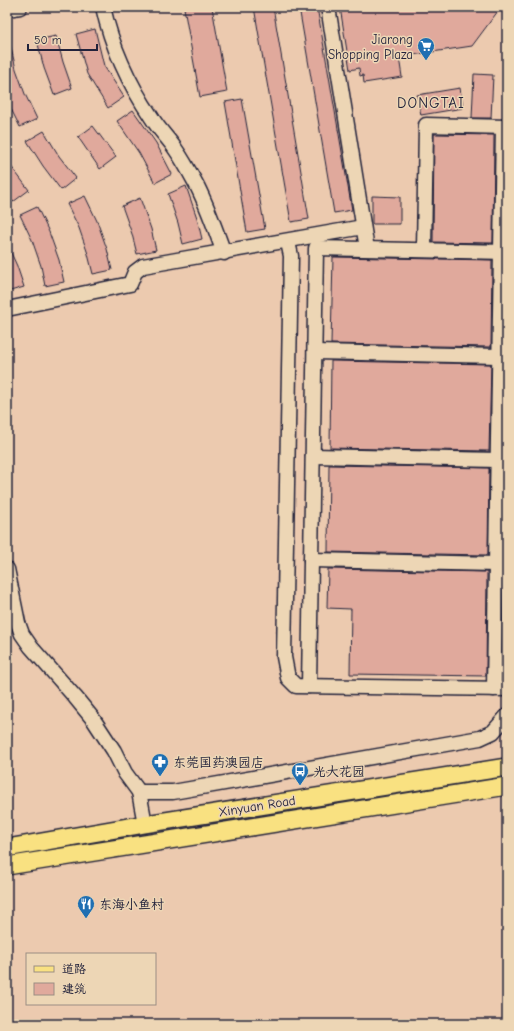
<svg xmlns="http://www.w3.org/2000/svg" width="514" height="1031" font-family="'Comic Neue','LXGW WenKai TC',sans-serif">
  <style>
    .building { fill: #e0a99c; stroke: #22223b }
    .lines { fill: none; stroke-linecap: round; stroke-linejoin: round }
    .minor-casing { stroke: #22223b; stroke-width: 17 }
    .major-casing { stroke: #22223b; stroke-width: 20 }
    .minor { stroke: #edd6b5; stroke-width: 14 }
    .major { stroke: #f9e181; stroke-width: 17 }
    .labels { text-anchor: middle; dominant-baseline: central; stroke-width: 3; stroke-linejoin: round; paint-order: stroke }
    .poi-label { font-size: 13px; fill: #22223b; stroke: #edd6b5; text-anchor: start }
    .street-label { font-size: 13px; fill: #22223b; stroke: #edd6b5 }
    .quarter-label { font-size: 15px; letter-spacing: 1px; fill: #22223b; stroke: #edd6b5 }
  </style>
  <rect width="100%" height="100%" fill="#eccaaf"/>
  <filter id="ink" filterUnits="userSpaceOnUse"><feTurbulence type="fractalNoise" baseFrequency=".025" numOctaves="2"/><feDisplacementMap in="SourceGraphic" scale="8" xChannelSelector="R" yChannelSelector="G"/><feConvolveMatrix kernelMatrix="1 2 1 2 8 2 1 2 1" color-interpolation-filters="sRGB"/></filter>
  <g filter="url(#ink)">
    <g class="building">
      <polygon points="192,7 212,7 227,92 200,97 184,8"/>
      <polygon points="254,7 273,7 309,219 291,222"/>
      <polygon points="299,7 317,7 352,210 334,213"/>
      <polygon points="340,7 501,7 472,46 399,57 402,77 364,83 363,75 360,76 359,68 350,70"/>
      <polygon points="95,29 104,66 124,97 108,108 87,74 76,34"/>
      <polygon points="56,36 63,62 72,88 54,95 44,68 37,40"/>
      <polygon points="7,44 10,44 16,69 25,94 37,119 20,127 7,101"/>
      <polygon points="474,74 493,75 491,118 472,118"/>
      <polygon points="460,88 463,108 421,115 417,95"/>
      <polygon points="242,99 265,229 247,232 225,102"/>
      <polygon points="133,110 156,143 172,174 155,183 139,153 117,121"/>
      <polygon points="93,126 116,157 100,169 78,137"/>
      <polygon points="44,131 59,156 76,178 61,190 43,166 27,141"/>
      <polygon points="434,134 494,135 493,243 433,242"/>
      <polygon points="7,161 29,190 13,202 7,193"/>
      <polygon points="186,186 197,218 202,239 183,244 178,223 168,194"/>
      <polygon points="85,196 97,221 107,249 112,270 93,274 88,254 79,228 67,204"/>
      <polygon points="372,196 400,197 400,224 372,224"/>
      <polygon points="140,198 151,229 156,250 137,254 132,234 122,206"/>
      <polygon points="37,207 49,232 59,260 64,282 45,286 41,266 32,240 20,215"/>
      <polygon points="7,244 17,266 24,287 7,292"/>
      <polygon points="333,257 492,260 491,347 331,344"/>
      <polygon points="331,361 491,364 489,451 330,448"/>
      <polygon points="329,465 489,468 488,555 328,552"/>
      <polygon points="506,469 507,469 507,677 503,677"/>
      <polygon points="328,569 487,572 486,676 350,674 351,609 327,608"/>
    </g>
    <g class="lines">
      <defs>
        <g id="minor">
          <path d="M 103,7 C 112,48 129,84 152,118 C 159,130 169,139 176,150 C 183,160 189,171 195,182 C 207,204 215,229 224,253"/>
          <polyline points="328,7 367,249"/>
          <polyline points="7,9 20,7"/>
          <polyline points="288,242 291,256 284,657 288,678 296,686 507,689"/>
          <polyline points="424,250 426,125 507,127"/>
          <polyline points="7,309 130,284 135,272 143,266 363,227"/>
          <polyline points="315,352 499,356"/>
          <polyline points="313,456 498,460"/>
          <polyline points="311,560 496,564"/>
          <polyline points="7,569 18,623 22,634 31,647 75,697 93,719 114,751 125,773 139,792 145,824"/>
          <polyline points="309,686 316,248 507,252"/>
          <polyline points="494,689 503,127"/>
          <polyline points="139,792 173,792 480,738 493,732 507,716"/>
        </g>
        <g id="major">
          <polyline points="7,848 145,824 507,767"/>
          <polyline points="7,866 507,786"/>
        </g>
      </defs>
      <use href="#minor" class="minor-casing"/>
      <use href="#major" class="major-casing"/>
      <use href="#minor" class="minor"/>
      <use href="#major" class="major"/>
    </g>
  </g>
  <defs>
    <symbol id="supermarket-pin" viewBox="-11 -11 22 30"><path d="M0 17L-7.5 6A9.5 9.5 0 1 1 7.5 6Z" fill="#1f6fb2" stroke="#edd6b5"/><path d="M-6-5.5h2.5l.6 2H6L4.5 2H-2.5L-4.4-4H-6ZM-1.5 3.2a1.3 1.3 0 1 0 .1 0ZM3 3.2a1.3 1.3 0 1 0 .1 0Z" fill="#fff"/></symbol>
    <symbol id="pharmacy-pin" viewBox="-11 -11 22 30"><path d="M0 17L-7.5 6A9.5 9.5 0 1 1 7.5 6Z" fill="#1f6fb2" stroke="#edd6b5"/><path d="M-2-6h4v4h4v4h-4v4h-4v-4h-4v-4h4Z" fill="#fff"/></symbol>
    <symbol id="bus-pin" viewBox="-11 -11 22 30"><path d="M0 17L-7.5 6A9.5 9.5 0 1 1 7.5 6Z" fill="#1f6fb2" stroke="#edd6b5"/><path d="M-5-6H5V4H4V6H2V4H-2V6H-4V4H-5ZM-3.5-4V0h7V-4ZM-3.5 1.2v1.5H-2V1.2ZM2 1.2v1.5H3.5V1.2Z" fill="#fff"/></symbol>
    <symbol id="restaurant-pin" viewBox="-11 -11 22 30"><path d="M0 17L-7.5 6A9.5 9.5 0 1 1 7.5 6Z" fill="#1f6fb2" stroke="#edd6b5"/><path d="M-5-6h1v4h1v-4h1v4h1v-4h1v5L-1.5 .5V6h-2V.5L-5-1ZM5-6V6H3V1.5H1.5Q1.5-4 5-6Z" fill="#fff"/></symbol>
  </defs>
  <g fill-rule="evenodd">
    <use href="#supermarket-pin" x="416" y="36" width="20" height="27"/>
    <use href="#pharmacy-pin" x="150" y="752" width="20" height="27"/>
    <use href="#bus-pin" x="290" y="761" width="20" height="27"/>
    <use href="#restaurant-pin" x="76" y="894" width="20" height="27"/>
  </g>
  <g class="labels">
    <g class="poi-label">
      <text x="413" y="39" text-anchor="end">Jiarong<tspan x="413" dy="15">Shopping Plaza</tspan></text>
      <text x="173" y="762">东莞国药澳园店</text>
      <text x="313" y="771">光大花园</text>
      <text x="99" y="904">东海小鱼村</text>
    </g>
    <g class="street-label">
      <text transform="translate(257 806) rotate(-9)">Xinyuan Road</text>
    </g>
    <g class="quarter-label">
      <text x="431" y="103">DONGTAI</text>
    </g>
  </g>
  <rect width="514" height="1031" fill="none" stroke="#edd6b5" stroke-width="24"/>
  <rect x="12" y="12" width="490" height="1007" fill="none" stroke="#22223b" stroke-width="1.5" filter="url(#ink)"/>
  <rect x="26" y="953" width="130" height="52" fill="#edd6b5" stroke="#9c8e84"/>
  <rect x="34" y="966" width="20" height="6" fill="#f9e181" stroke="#9c8e84"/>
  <text x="62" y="973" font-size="12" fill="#22223b">道路</text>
  <rect x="34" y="983" width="20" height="12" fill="#e0a99c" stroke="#9c8e84"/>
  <text x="62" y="993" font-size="12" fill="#22223b">建筑</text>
  <path d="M28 44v6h69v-6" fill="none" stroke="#22223b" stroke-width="2"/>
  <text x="34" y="44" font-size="12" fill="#22223b" stroke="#edd6b5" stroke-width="3" paint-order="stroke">50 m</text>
</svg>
